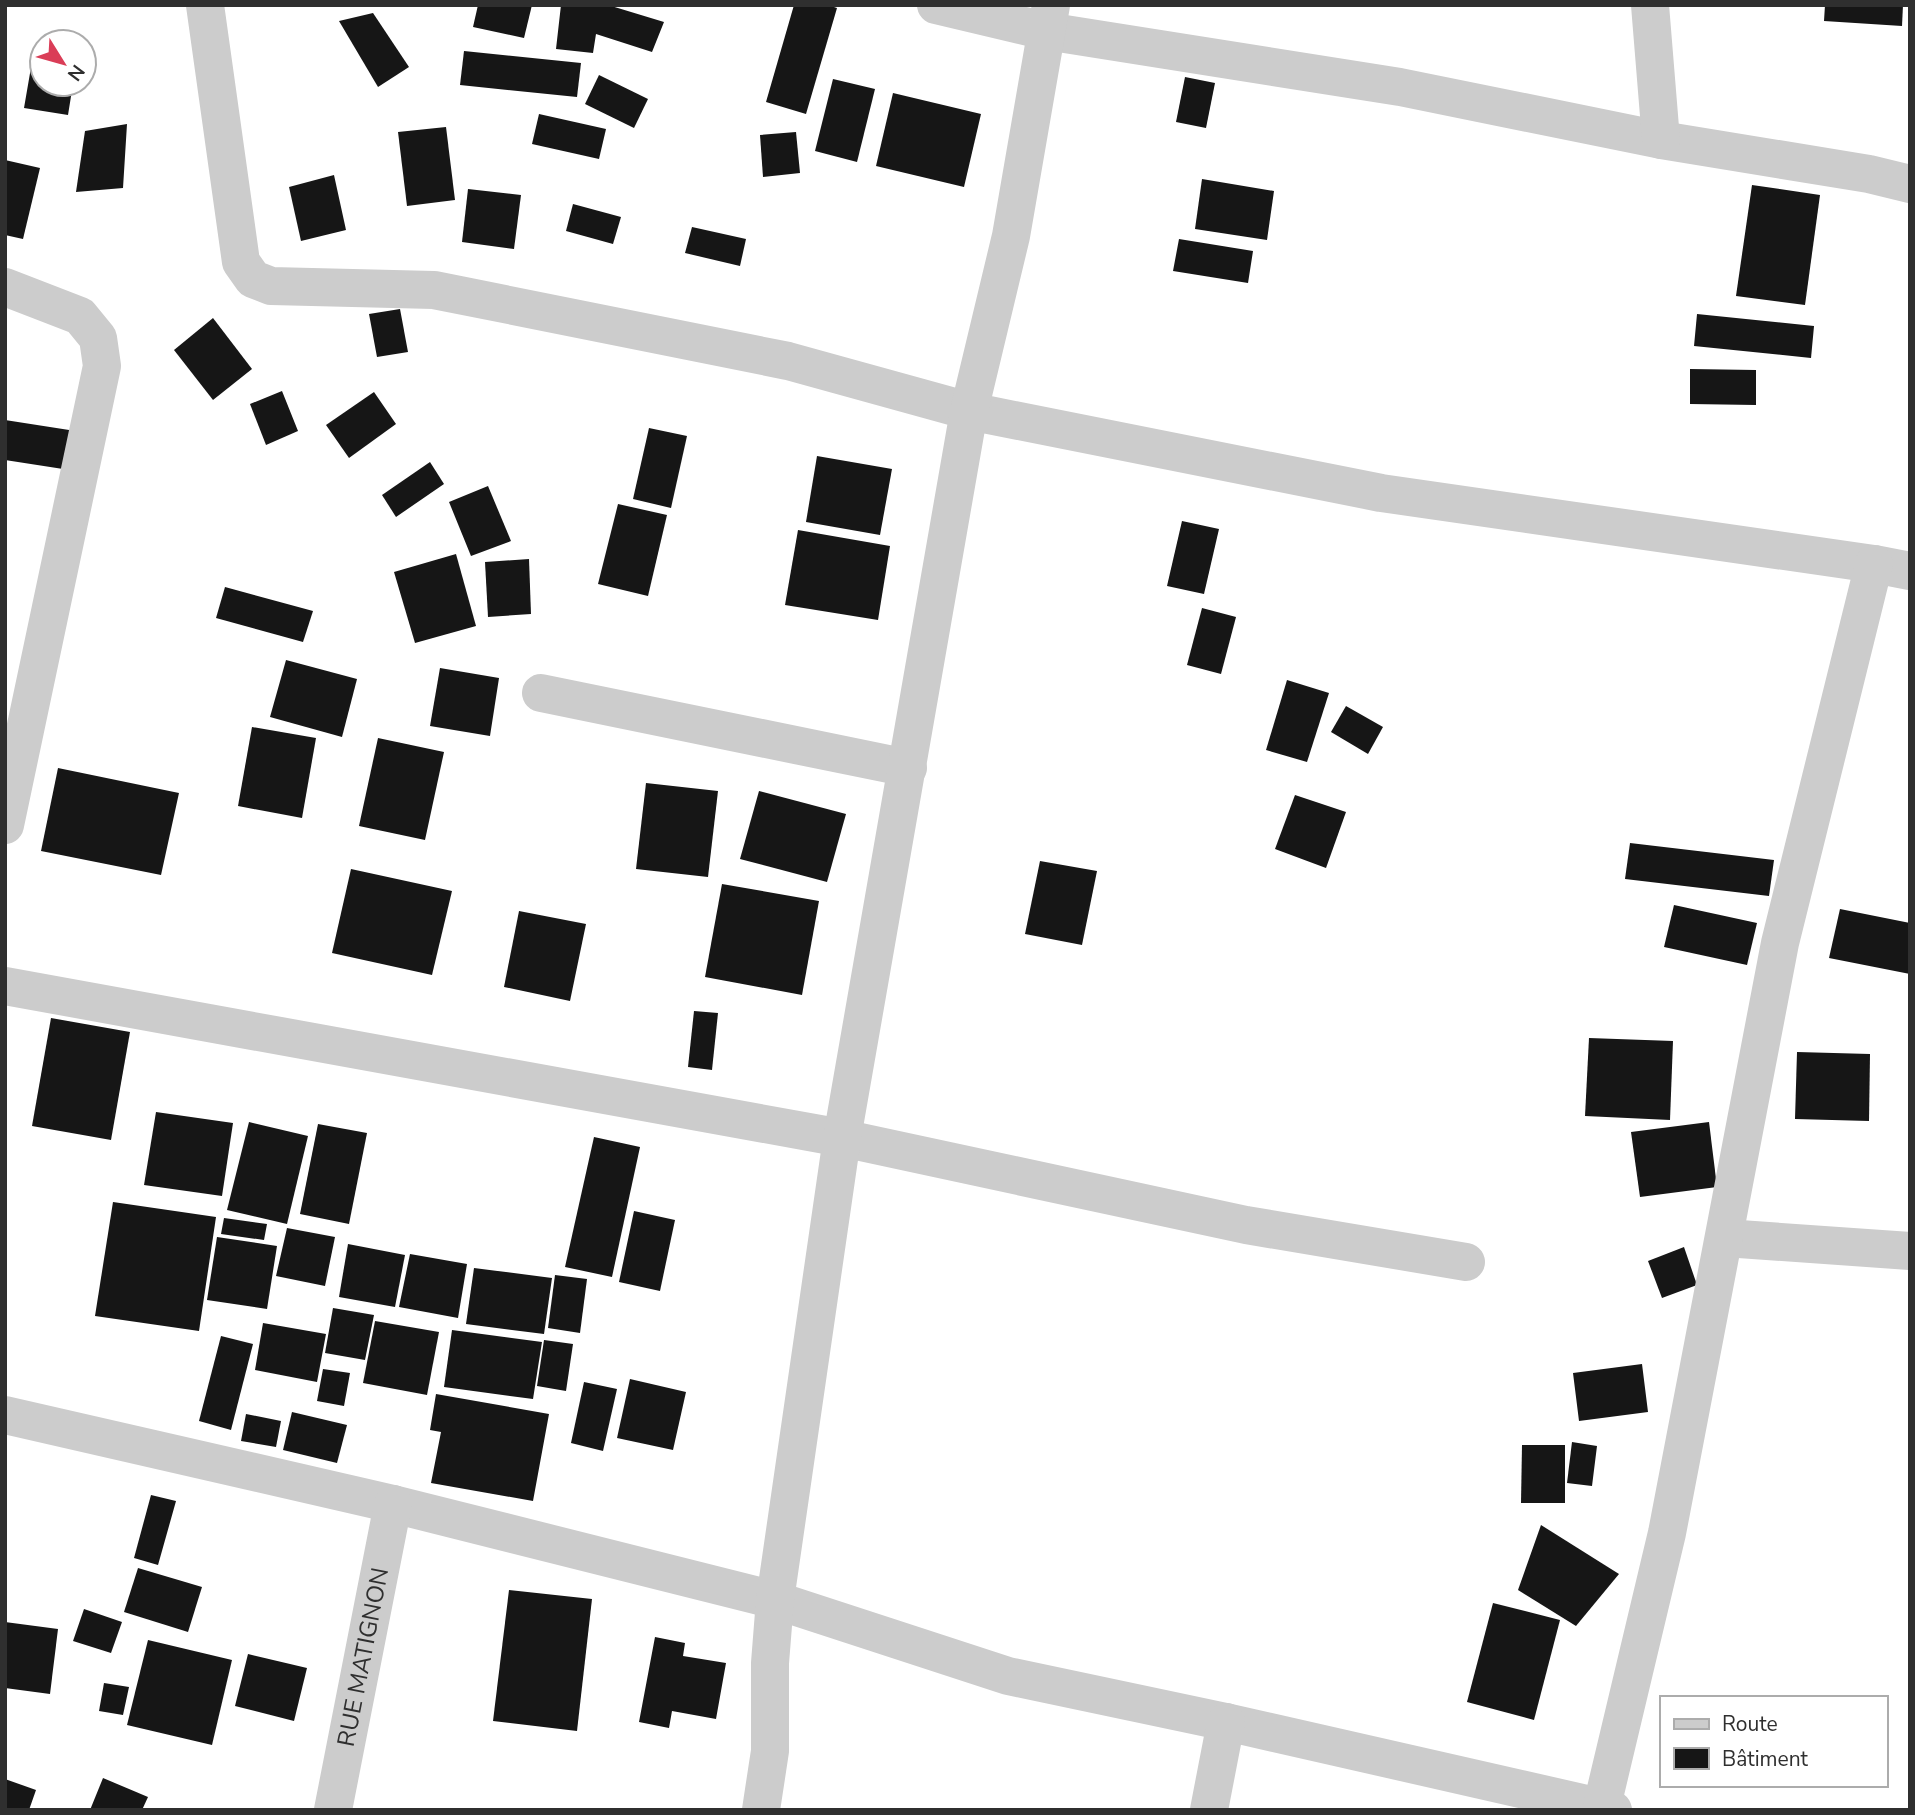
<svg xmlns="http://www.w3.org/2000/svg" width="1915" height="1815" font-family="'Nunito Sans',sans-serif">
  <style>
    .building { fill: #161616 }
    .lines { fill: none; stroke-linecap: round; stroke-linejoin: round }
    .minor { stroke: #ccc; stroke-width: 38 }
    .labels { text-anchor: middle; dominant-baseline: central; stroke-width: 7; stroke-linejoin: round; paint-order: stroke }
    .street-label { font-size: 24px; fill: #2f2f2f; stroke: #fff }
  </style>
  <rect width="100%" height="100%" fill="#fff"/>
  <g class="building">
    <polygon points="478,5 532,5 524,38 473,27"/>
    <polygon points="561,5 608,5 664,22 652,52 596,34 593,53 556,49"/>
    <polygon points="794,5 828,5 837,8 806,114 766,102"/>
    <polygon points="1825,5 1903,5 1902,26 1824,21"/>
    <polygon points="373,13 409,67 378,87 339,21"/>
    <polygon points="34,50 42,51 42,84 73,84 68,115 24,108"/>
    <polygon points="464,51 581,63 577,97 460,85"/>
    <polygon points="599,75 648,99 634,128 585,104"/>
    <polygon points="1185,77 1215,83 1206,128 1176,122"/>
    <polygon points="833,79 875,89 857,162 815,151"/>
    <polygon points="893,93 981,114 964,187 876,166"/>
    <polygon points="539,114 606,129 599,159 532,144"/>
    <polygon points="127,124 123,188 76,192 85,131"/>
    <polygon points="446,127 455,200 407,206 398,132"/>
    <polygon points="796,132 800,173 763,177 760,135"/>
    <polygon points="5,160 40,168 23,239 5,235"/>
    <polygon points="334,175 346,230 301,241 289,187"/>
    <polygon points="1202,179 1274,191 1267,240 1195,229"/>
    <polygon points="1752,185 1820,195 1805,305 1736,296"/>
    <polygon points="468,189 521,195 514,249 462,242"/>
    <polygon points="573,204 621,217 613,244 566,231"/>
    <polygon points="692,227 746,239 740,266 685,253"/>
    <polygon points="1179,239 1253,251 1248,283 1173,271"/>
    <polygon points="400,309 408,352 377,357 369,314"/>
    <polygon points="1697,314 1814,326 1811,358 1694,346"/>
    <polygon points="213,318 252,369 213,400 174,350"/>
    <polygon points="1690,369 1756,370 1756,405 1690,404"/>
    <polygon points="282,391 298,431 266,445 250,404"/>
    <polygon points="374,392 396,424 349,458 326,425"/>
    <polygon points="5,420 82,432 76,471 5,460"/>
    <polygon points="649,428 687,436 671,508 633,499"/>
    <polygon points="817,456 892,469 880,535 806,522"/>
    <polygon points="430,462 444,484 396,517 382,495"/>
    <polygon points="488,486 511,541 471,556 449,502"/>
    <polygon points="618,504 667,515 648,596 598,584"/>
    <polygon points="1182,521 1219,529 1204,594 1167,586"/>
    <polygon points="798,530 890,546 878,620 785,605"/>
    <polygon points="456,554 476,626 415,643 394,572"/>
    <polygon points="529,559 531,614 488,617 485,562"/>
    <polygon points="225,587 313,611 303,642 216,618"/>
    <polygon points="1202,608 1236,617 1221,674 1187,665"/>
    <polygon points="286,660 357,679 342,737 270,717"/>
    <polygon points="440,668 499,678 490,736 430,726"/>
    <polygon points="1287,680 1329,693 1307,762 1266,750"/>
    <polygon points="1346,706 1383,727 1368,754 1331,732"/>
    <polygon points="252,727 316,738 302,818 238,806"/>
    <polygon points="378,738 444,752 425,840 359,826"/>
    <polygon points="58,768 179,793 161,875 41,851"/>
    <polygon points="646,783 718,791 708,877 636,869"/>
    <polygon points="759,791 846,814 827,882 740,859"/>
    <polygon points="1295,795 1346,812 1326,868 1275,849"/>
    <polygon points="1630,843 1774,860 1769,896 1625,879"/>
    <polygon points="1040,861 1097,871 1082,945 1025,934"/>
    <polygon points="351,869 452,891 432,975 332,953"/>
    <polygon points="722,884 819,901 802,995 705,977"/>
    <polygon points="1674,905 1757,923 1747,965 1664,947"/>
    <polygon points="1840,909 1910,923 1910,974 1829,958"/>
    <polygon points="519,911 586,924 570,1001 504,987"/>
    <polygon points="694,1011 718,1013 712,1070 688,1067"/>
    <polygon points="51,1018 130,1032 111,1140 32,1126"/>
    <polygon points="1589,1038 1673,1041 1670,1120 1585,1116"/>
    <polygon points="1797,1052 1870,1054 1869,1121 1795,1119"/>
    <polygon points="156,1112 233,1123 222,1196 144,1185"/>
    <polygon points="249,1122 308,1136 287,1224 227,1210"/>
    <polygon points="1709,1122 1717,1187 1640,1197 1631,1132"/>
    <polygon points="318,1124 367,1133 349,1224 300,1214"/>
    <polygon points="594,1137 640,1147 612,1277 565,1267"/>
    <polygon points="113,1202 216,1217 199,1331 95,1316"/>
    <polygon points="634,1211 675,1220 660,1291 619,1282"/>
    <polygon points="224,1218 267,1224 264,1240 221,1234"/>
    <polygon points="287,1228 335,1237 325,1286 276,1276"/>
    <polygon points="217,1237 277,1246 267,1309 207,1300"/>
    <polygon points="348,1244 405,1255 395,1307 339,1297"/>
    <polygon points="1684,1247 1697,1285 1662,1298 1648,1261"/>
    <polygon points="410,1254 467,1264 458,1318 399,1307"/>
    <polygon points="474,1268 552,1278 544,1334 466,1324"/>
    <polygon points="555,1275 587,1279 580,1333 548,1328"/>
    <polygon points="333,1308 374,1315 365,1360 325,1353"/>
    <polygon points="375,1321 439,1332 427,1395 363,1383"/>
    <polygon points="263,1323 326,1334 317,1382 255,1370"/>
    <polygon points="452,1330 542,1342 533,1399 444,1387"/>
    <polygon points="221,1336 253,1344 231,1430 199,1421"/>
    <polygon points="544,1340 573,1344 566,1391 537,1386"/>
    <polygon points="1642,1364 1648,1412 1579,1421 1573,1373"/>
    <polygon points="323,1369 350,1373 344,1406 317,1401"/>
    <polygon points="630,1379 686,1392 673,1450 617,1438"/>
    <polygon points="584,1382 617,1389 603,1451 571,1443"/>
    <polygon points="436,1394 549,1414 533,1501 431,1483 441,1432 430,1430"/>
    <polygon points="292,1412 347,1425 337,1463 283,1450"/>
    <polygon points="246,1414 281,1421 276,1447 241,1441"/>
    <polygon points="1572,1442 1597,1446 1592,1486 1567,1483"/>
    <polygon points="1522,1445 1565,1445 1565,1503 1521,1503"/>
    <polygon points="151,1495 176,1501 158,1565 134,1558"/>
    <polygon points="1541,1525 1619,1574 1576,1626 1518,1590"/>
    <polygon points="138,1568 202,1587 188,1632 124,1612"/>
    <polygon points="509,1590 592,1599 577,1731 493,1721"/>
    <polygon points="1493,1603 1560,1620 1534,1720 1467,1702"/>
    <polygon points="84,1609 122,1622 111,1653 73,1641"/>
    <polygon points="5,1622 58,1629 50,1694 5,1688"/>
    <polygon points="655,1637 685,1643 683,1656 726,1663 716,1719 672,1711 669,1728 639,1722"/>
    <polygon points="148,1640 232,1660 212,1745 127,1725"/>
    <polygon points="248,1654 307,1668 294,1721 235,1706"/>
    <polygon points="104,1683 129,1687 123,1715 99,1711"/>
    <polygon points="103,1778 148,1797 142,1810 90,1810"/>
    <polygon points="5,1779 36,1790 29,1810 5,1810"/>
  </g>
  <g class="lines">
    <g class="minor">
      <polyline points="205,5 241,262 253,279 271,286 434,290 788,361 969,411 1381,493 1874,564 1910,571"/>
      <polyline points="936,5 1046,31 1400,87 1661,140 1869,174 1910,184"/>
      <polyline points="1650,5 1661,140"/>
      <polyline points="5,287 80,316 98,338 102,366 5,825"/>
      <polyline points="541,693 908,768"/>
      <polyline points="5,986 842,1138 1246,1225 1466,1262"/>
      <polyline points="1725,1238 1910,1251"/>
      <polyline points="5,1415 393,1504 775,1600 1008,1676 1226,1722 1613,1810"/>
      <path id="s1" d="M 333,1810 L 393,1504"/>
      <polyline points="761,1810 770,1751 770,1663 775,1600 842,1138 969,411 1011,236 1051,5"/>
      <polyline points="1209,1810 1226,1722"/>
      <polyline points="1601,1810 1667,1533 1780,943 1874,564"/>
    </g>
  </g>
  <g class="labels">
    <g class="street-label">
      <text stroke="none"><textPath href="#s1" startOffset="156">RUE MATIGNON</textPath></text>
    </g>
  </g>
  <rect width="1915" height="1815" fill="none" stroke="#2f2f2f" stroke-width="14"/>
  <rect x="1660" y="1696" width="228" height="91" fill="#ffffff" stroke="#acacac" stroke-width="2"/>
  <rect x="1674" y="1719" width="35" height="10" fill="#cccccc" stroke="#acacac" stroke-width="2"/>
  <text x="1722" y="1731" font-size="21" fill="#2f2f2f">Route</text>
  <rect x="1674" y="1748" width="35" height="21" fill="#161616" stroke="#acacac" stroke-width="2"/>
  <text x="1722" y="1766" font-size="21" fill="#2f2f2f">Bâtiment</text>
  <g transform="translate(63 63) rotate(127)"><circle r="33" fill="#ffffff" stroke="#acacac" stroke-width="2"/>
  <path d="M0-5L12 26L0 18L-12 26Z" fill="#da3d57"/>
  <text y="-10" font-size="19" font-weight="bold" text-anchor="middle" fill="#2f2f2f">N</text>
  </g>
</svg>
